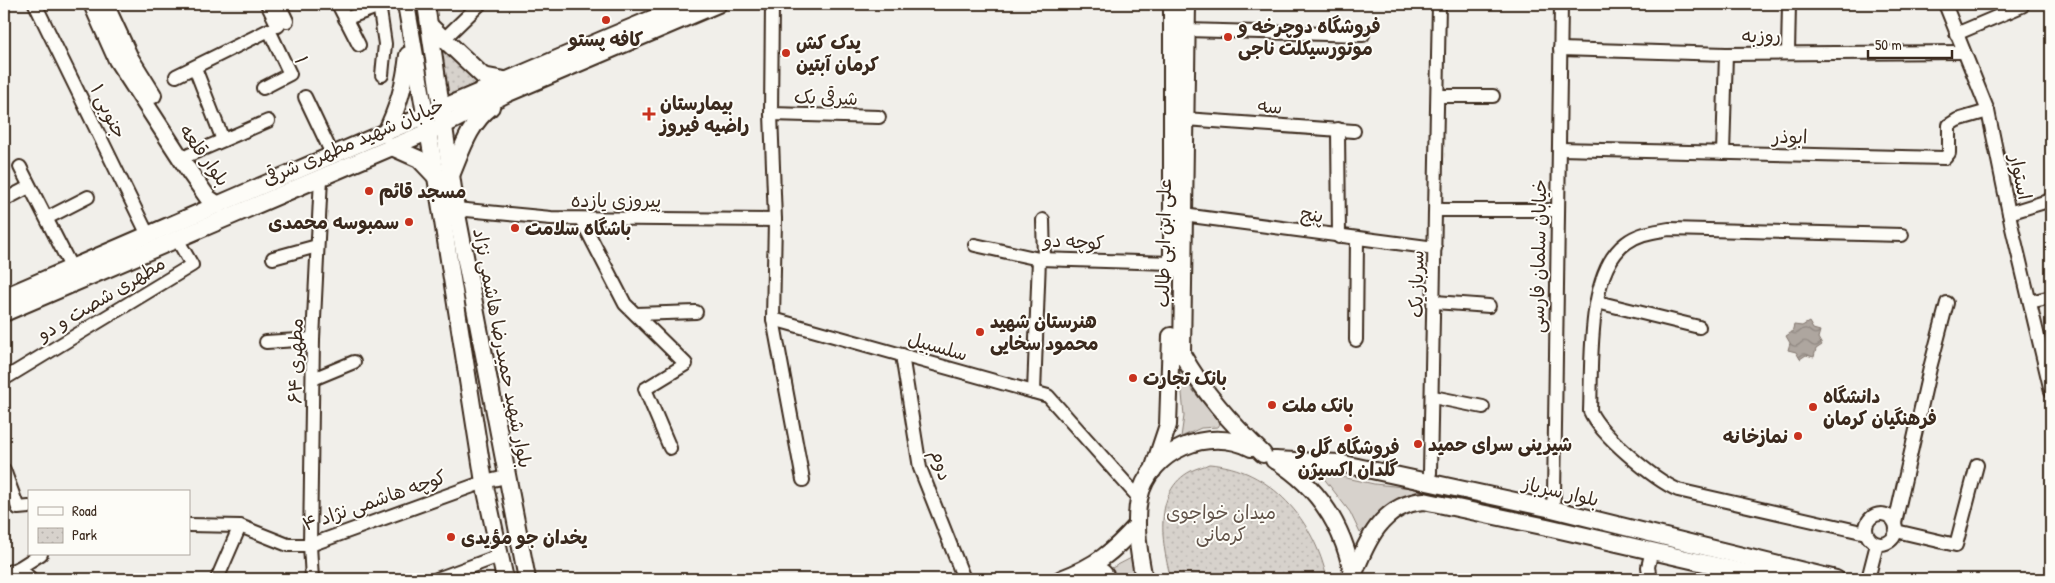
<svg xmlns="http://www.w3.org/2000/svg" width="2055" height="583" font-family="'Patrick Hand','Playpen Sans Arabic',sans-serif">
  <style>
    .grass { fill: #d7d2cc; stroke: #897e75 }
    .park { fill: url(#park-dots); stroke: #897e75 }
    .water { fill: url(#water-waves); stroke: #80746b }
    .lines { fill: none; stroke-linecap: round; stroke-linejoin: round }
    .minor-casing { stroke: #3b2a1e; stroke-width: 16 }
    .major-casing { stroke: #3b2a1e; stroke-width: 20 }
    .minor { stroke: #fdfcf7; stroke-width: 12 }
    .major { stroke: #fdfcf7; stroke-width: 16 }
    .poi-dot { fill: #c8321e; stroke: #fdfcf7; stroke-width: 2 }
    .labels { text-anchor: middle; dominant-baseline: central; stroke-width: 4; stroke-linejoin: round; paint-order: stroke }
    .poi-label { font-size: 19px; font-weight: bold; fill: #3b2a1e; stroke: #fdfcf7; text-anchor: start }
    .street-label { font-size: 19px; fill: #3b2a1e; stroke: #fdfcf7 }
    .park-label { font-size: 19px; fill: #62544a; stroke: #fdfcf7 }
  </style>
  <defs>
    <pattern id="park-dots" width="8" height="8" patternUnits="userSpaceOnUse" patternTransform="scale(1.25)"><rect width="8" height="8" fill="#d7d2cc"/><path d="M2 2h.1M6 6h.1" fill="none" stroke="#b9b4af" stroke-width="1.8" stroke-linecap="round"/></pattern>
    <pattern id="water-waves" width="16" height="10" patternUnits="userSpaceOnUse" patternTransform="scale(1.25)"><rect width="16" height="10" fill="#aea69f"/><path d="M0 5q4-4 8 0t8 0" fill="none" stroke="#8f8781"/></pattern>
  </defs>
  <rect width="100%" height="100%" fill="#f1efea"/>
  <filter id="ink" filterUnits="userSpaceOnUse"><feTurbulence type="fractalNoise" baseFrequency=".02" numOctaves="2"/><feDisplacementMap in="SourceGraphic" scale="10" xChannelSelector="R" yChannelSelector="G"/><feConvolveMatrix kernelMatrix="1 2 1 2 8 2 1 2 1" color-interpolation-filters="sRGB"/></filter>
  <g filter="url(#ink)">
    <g class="grass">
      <polygon points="1179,359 1191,388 1220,424 1218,427 1201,428 1181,437 1184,416"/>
      <polygon points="1319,472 1374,484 1422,489 1392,502 1360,533 1350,512"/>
      <polygon points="1135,556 1139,579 1113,579 1108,570"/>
    </g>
    <g class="park">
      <polygon points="441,50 482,83 449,99"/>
      <path d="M 1209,464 C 1271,468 1315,522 1327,579 L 1171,579 C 1162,546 1152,491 1191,471 C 1196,468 1203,467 1209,464 Z"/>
    </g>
    <polygon class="water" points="1809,322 1813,329 1820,331 1818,338 1822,345 1816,349 1814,357 1806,355 1800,359 1796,352 1788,350 1790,343 1786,336 1792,332 1794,325 1802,326"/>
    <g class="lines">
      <defs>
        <g id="minor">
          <polyline points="35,4 148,235"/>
          <polyline points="267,4 278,26"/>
          <polyline points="279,4 287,21"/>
          <polyline points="338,4 359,45"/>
          <polyline points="379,4 385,44 382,75"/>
          <polyline points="772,4 771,114 775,220 773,319 803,480"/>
          <polyline points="1945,4 1988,111 2012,228 2051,391"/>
          <polyline points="345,19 380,6"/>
          <polyline points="1186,30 1363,35"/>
          <polyline points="1956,34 2022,6"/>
          <polyline points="444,39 480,4"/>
          <polyline points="1560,49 1726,54 1963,52"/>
          <polyline points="1788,53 1789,4"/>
          <polyline points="195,68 223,140"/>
          <polyline points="176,76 269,30 290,74 263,88"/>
          <polyline points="1438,96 1493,96"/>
          <polyline points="305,97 333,156"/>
          <polyline points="771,114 879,117"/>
          <polyline points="1185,119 1354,131"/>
          <polyline points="1338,129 1339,237"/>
          <polyline points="1559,149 1945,158 1949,153 1949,125 1957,120 1988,111"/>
          <polyline points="1723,153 1726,54"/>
          <polyline points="189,155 268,121"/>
          <polyline points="20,167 68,261"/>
          <polyline points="4,200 29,187"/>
          <polyline points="456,209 551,218 775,220"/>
          <polyline points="1436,210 1557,210"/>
          <polyline points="2009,213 2051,200"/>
          <polyline points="1183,215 1435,248"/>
          <polyline points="47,218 88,197"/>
          <polyline points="581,219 625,304 686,364 645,389 670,448"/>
          <polyline points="1043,220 1044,259"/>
          <polyline points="975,245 1039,259 1172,263"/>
          <polyline points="273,258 317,246"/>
          <polyline points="1435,302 1489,306"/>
          <polyline points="1597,302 1699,327"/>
          <polyline points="2030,302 2051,297"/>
          <polyline points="636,314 696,312"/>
          <polyline points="773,319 1048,396 1139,498"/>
          <polyline points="1356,340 1357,239"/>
          <polyline points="266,342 313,339"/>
          <polyline points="902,355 920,468 964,579"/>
          <polyline points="4,379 192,265 177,239"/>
          <polyline points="313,379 354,362"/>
          <polyline points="1034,392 1039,259"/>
          <polyline points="1433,397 1483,407"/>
          <polyline points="4,470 18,508 29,507"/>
          <polyline points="1430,473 1439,4"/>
          <polyline points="1552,509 1554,496 1561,4"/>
          <circle cx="1881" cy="529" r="15"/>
          <polyline points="1895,523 1930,368 1947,303"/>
          <polyline points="189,525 240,526 288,545 310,545 484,482 506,477"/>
          <polyline points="1896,531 1956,545 1977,465"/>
          <path d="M 1866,533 L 1678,490 C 1653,479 1600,434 1590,411 C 1592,365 1586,272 1626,243 C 1639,233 1653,232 1669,229 L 1902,235"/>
          <polyline points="19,568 41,554"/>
          <polyline points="4,574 19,568 31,579"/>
          <polyline points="217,579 240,526"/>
          <polyline points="312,579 310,545 313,339 321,178"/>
          <polyline points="437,579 499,556"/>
          <polyline points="1650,579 1648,567 1652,550"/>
          <polyline points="1868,579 1877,544"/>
        </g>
        <g id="major">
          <polyline points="92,4 117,60 191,174 208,198 218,205"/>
          <polyline points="105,4 130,58 153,95"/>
          <polyline points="406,4 436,177 484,482 505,579"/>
          <polyline points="426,4 456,209 527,579"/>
          <path d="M 1187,4 L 1182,354 C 1203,392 1231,423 1263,454"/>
          <polyline points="429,25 483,76 504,80"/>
          <path d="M 385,134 C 398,109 405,83 408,55"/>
          <polyline points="392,147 419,159 436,177"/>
          <path d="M 452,173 C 462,149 470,123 491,107"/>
          <polyline points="1172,269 1172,4"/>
          <path d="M 4,297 C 232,199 459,99 688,4"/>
          <polyline points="4,313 446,124 506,94 718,4"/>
          <polyline points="1274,460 1339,463 1552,509 1836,579"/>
          <path d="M 1275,460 C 1319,487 1344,528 1353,577"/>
          <polyline points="1153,470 1168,425 1171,336"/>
          <path d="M 1087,569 C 1097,568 1103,570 1107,579"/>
          <path d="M 1353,576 C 1366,542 1382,504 1424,501 L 1547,527 L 1774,579"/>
          <path d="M 1061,579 C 1096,566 1113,552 1137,525"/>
          <path d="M 1144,579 C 1139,554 1134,525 1139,499 C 1149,450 1209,426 1251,448"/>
        </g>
      </defs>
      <use href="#minor" class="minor-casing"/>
      <use href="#major" class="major-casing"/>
      <use href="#minor" class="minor"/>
      <use href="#major" class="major"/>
    </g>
  </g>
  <g class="poi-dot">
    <circle cx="606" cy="20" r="5"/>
    <circle cx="1228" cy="37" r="5"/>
    <circle cx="786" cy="53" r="5"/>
    <path d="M646.5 106.5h5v5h5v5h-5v5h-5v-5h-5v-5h5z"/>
    <circle cx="369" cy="191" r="5"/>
    <circle cx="409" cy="222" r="5"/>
    <circle cx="515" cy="228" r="5"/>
    <circle cx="980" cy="332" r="5"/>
    <circle cx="1133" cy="378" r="5"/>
    <circle cx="1272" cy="405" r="5"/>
    <circle cx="1813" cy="407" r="5"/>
    <circle cx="1348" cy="428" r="5"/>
    <circle cx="1798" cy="436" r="5"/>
    <circle cx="1418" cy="444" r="5"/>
    <circle cx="451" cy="537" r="5"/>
  </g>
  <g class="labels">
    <g class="poi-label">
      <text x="1238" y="26">فروشگاه دوچرخه و<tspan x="1238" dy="22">موتورسیکلت ناجی</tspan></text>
      <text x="606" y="39" text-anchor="middle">کافه پستو</text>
      <text x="796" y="42">یدک کش<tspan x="796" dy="22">کرمان آبتین</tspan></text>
      <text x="660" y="103">بیمارستان<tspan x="660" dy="22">راضیه فیروز</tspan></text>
      <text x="379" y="191">مسجد قائم</text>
      <text x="399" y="222" text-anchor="end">سمبوسه محمدی</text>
      <text x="525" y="228">باشگاه سلامت</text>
      <text x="990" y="321">هنرستان شهید<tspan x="990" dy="22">محمود سخایی</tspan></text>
      <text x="1143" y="378">بانک تجارت</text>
      <text x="1823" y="396">دانشگاه<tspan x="1823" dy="22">فرهنگیان کرمان</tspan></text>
      <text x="1282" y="405">بانک ملت</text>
      <text x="1788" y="436" text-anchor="end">نمازخانه</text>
      <text x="1428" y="444">شیرینی سرای حمید</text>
      <text x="1348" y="447" text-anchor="middle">فروشگاه گل و<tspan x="1348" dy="22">گلدان اکسیژن</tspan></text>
      <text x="461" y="537">یخدان جو مؤیدی</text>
    </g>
    <g class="street-label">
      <text transform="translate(1761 35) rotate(-1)">روزبه</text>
      <text transform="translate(302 60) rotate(74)">۱</text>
      <text transform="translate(826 97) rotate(2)">شرقی یک</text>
      <text transform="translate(1270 106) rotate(4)">سه</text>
      <text transform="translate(109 111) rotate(64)">۱ جنوبی</text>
      <text transform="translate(1790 136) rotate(1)">ابوذر</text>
      <text transform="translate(353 141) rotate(-23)">خیابان شهید مطهری شرقی</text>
      <text transform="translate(205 155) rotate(54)">بلوار قلعه</text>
      <text transform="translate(2021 177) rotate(78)">استوار</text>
      <text x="616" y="200">پیروزی یازده</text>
      <text transform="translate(1312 214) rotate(8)">پنج</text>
      <text transform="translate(1074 241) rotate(3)">کوچه دو</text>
      <text transform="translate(1163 243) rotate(-89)">علی ابن ابی طالب</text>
      <text transform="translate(1538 256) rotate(-89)">خیابان سلمان فارسی</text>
      <text transform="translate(1416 284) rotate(-89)">سرباز یک</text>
      <text transform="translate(101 298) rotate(-31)">مطهری شصت و دو</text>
      <text transform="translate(938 346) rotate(16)">سلسبیل</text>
      <text transform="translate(503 348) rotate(79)">بلوار شهید حمیدرضا هاشمی نژاد</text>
      <text transform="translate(295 361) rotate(-89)">مطهری ۶۴</text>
      <text transform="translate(942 465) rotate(74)">دوم</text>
      <text transform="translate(1561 491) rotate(13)">بلوار سرباز</text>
      <text transform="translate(374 500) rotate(-19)">کوچه هاشمی نژاد ۴</text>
    </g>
    <g class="park-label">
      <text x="1221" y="512">میدان خواجوی<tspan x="1221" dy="22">کرمانی</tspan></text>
    </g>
  </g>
  <rect width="2055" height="583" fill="none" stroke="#fdfcf7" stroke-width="20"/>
  <rect x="10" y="10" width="2035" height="563" fill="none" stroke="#3b2a1e" stroke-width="2" filter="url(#ink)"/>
  <rect x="28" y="490" width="162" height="65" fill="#fdfcf7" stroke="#afa8a0"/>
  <rect x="38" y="507" width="25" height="8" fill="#fdfcf7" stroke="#afa8a0"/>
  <text x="72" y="516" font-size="15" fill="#3b2a1e">Road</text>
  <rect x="38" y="528" width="25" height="15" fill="url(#park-dots)" stroke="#afa8a0"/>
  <text x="72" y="540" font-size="15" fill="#3b2a1e">Park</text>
  <path d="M1868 50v8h84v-8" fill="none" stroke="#3b2a1e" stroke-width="2.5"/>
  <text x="1875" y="50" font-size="15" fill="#3b2a1e" stroke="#fdfcf7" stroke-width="4" paint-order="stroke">50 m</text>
</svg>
